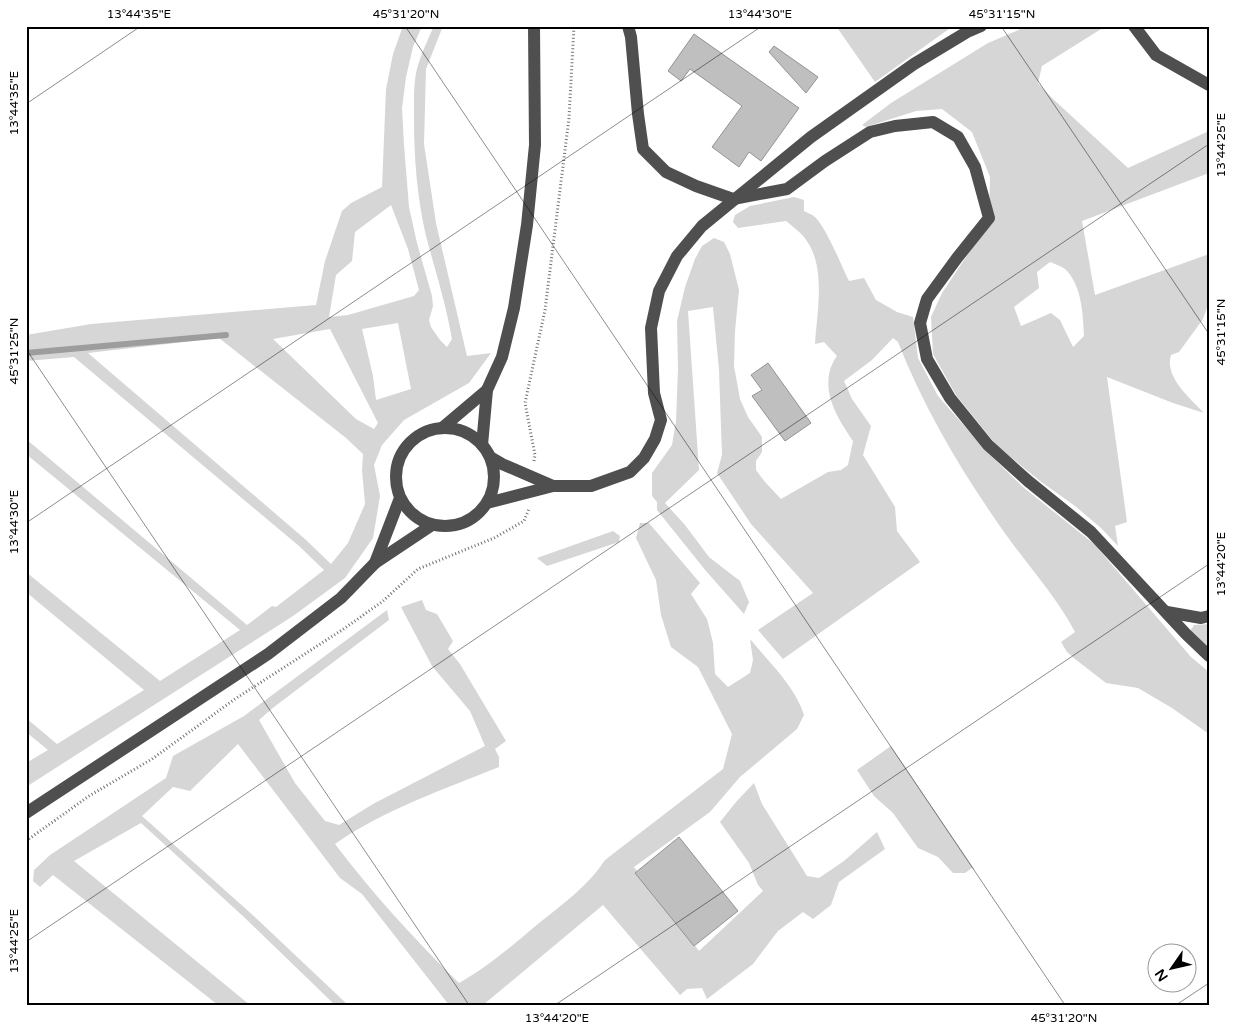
<svg xmlns="http://www.w3.org/2000/svg" width="1235" height="1031" font-family="'Varela Round',sans-serif">
  <style>
    .green { fill: #d6d6d6; fill-rule: evenodd }
    .lines { fill: none; stroke-linecap: round; stroke-linejoin: round }
    .stream { stroke: #9d9d9d; stroke-width: 6 }
    .building { fill: #bfbfbf; stroke: #939393 }
    .path { stroke: #717171; stroke-width: 3; stroke-dasharray: 1 2.5; stroke-linecap: butt }
    .minor { stroke: #4f4f4f; stroke-width: 12 }
    .ticks { fill: none; stroke: #000; stroke-width: 1; stroke-opacity: 0.45 }
    .neatline { fill: none; stroke: #000; stroke-width: 2 }
    .ticks-label { font-size: 12px; text-anchor: middle; fill: #000 }
  </style>
  <rect width="100%" height="100%" fill="#fff"/>
  <g class="green">
    <path d="M 403,26 L 422,26 L 413,47 L 406,77 L 402,108 L 404,145 L 409,207 L 417,243 L 432,296 L 433,306 L 429,320 L 431,327 L 440,340 L 447,347 L 452,339 C 446,304 435,270 426,236 C 417,197 414,158 414,118 C 414,101 413,82 418,65 C 422,52 428,39 434,26 L 443,26 L 426,69 L 424,144 L 436,223 L 467,356 L 491,353 L 469,383 L 404,420 L 382,445 L 374,465 L 380,496 L 373,538 L 345,578 L 293,616 L 26,787 L 26,763 L 48,750 L 26,732 L 26,718 L 57,744 L 144,690 L 26,592 L 26,572 L 160,681 L 240,630 L 26,454 L 26,439 L 247,625 L 272,606 L 276,607 L 324,570 L 299,546 L 74,357 L 26,361 L 26,335 L 91,324 L 316,305 L 325,261 L 342,211 L 351,203 L 382,187 L 386,89 L 393,54 ZM 391,205 L 408,249 L 419,290 L 414,296 L 348,315 L 329,317 L 336,275 L 352,261 L 355,232 ZM 398,323 L 411,389 L 376,400 L 373,376 L 362,329 ZM 330,329 L 378,423 L 374,429 L 356,419 L 273,339 ZM 219,338 L 346,438 L 363,454 L 362,470 L 365,504 L 348,543 L 331,564 L 305,539 L 88,353 Z"/>
    <polygon points="836,26 953,26 875,82"/>
    <path d="M 1028,26 L 1106,26 L 1042,66 L 1038,83 L 1053,99 L 1128,168 L 1209,131 L 1209,173 L 1082,221 L 1095,295 L 1209,254 L 1209,303 L 1203,319 L 1179,352 L 1171,355 C 1164,377 1190,398 1204,413 L 1173,403 L 1107,377 L 1127,522 L 1115,526 L 1118,546 L 1101,528 L 1075,506 L 1040,481 L 997,446 L 956,395 L 933,354 L 931,317 L 942,293 L 974,245 L 989,218 L 990,177 L 972,132 L 942,109 L 916,111 L 866,127 L 862,125 L 891,103 L 988,43 ZM 1050,262 C 1055,264 1064,267 1067,271 C 1082,288 1083,314 1084,336 L 1073,347 L 1060,320 L 1051,313 L 1021,326 L 1014,307 L 1039,288 L 1037,272 Z"/>
    <path d="M 794,197 L 804,200 L 804,211 C 807,213 812,214 815,217 C 827,229 841,265 849,281 L 864,278 L 876,300 L 897,312 L 913,317 L 918,358 L 938,396 L 989,454 L 1023,487 L 1094,544 L 1191,657 L 1209,672 L 1209,734 L 1172,708 L 1138,688 L 1106,683 L 1075,659 L 1067,652 L 1061,642 L 1075,632 C 1056,596 1028,566 1004,532 C 962,472 925,411 898,342 L 893,338 L 872,360 L 844,381 L 852,399 L 871,426 L 863,455 L 895,507 L 897,531 L 920,562 L 783,659 L 758,630 L 813,593 L 751,524 L 717,473 L 722,455 L 719,370 L 713,307 L 688,311 L 699,470 L 665,503 L 685,525 L 709,557 L 740,581 L 749,602 L 744,614 L 706,571 L 657,510 L 657,502 L 652,496 L 652,473 L 672,445 L 676,421 L 678,369 L 677,321 L 685,287 L 695,259 L 702,246 L 714,238 L 724,242 L 730,254 L 739,290 L 735,331 L 734,366 L 740,399 L 748,417 L 762,437 L 762,452 L 756,461 L 756,470 L 765,482 L 781,499 L 828,472 L 841,470 L 848,465 L 853,441 C 839,420 823,396 830,370 C 831,366 834,360 837,356 L 824,342 L 815,344 C 817,311 827,265 804,237 C 799,231 792,226 786,221 L 738,228 L 733,222 L 735,215 L 750,206 Z"/>
    <path d="M 640,523 L 649,523 L 700,583 L 691,594 L 707,619 L 713,643 L 715,674 L 728,687 L 750,673 L 753,660 L 750,639 C 769,662 795,686 804,715 L 797,729 L 740,777 L 710,812 L 634,867 L 699,951 L 763,891 L 758,885 L 749,863 L 720,822 L 736,802 L 754,783 L 762,804 L 807,876 L 819,878 L 844,861 L 877,832 L 885,849 L 839,882 L 831,905 L 813,919 L 803,912 L 778,931 L 753,964 L 707,999 L 702,988 L 687,989 L 680,995 L 603,905 L 483,1005 L 449,1005 L 362,894 L 340,878 L 238,744 L 190,791 L 173,787 L 142,816 L 257,919 L 348,1005 L 335,1005 L 245,918 L 141,823 L 74,861 L 250,1005 L 218,1005 L 53,875 L 40,887 L 33,881 L 34,870 L 50,855 L 166,778 L 173,756 L 244,716 L 387,610 L 389,620 L 274,707 L 259,720 L 295,783 L 325,821 L 339,825 L 373,804 L 485,746 L 470,711 L 432,666 L 401,607 L 422,600 L 426,610 L 437,614 L 453,641 L 448,649 L 460,664 L 506,741 L 495,749 L 499,757 L 499,767 C 445,789 383,810 335,844 C 372,893 415,940 459,983 C 489,966 513,945 539,923 C 563,904 588,886 605,860 L 723,769 L 732,734 L 698,667 L 671,647 L 661,615 L 656,580 L 636,538 Z"/>
    <polygon points="613,531 620,536 619,542 547,566 537,558"/>
    <polygon points="1209,624 1209,651 1190,631 1194,625"/>
    <polygon points="891,746 975,870 972,868 965,873 953,873 938,857 918,848 893,813 874,796 857,770"/>
  </g>
  <g class="lines">
    <polyline class="stream" points="26,353 226,335"/>
  </g>
  <g class="building">
    <polygon points="694,34 799,108 761,161 749,152 739,167 712,147 742,106 690,69 681,81 668,71"/>
    <polygon points="774,46 818,77 806,93 769,52"/>
    <polygon points="768,363 811,423 785,441 752,396 762,390 751,375"/>
    <polygon points="679,837 738,911 694,946 635,873"/>
  </g>
  <g class="lines">
    <g class="path">
      <polyline points="534,461 535,455 525,403 545,310 569,118 574,26"/>
      <polyline points="26,841 89,796 152,759 235,699 345,628 383,601 418,569 494,538 524,521 529,509"/>
    </g>
    <g class="minor">
      <polyline points="628,26 631,37 638,114 643,149 666,172 696,186 733,199 787,189 825,161 870,132 895,126 933,122 958,137 975,167 989,218 957,258 927,299 920,323 927,359 950,398 988,445 1028,481 1091,532 1186,634 1209,656"/>
      <polyline points="1134,26 1156,55 1209,85"/>
      <polyline points="442,428 487,390"/>
      <circle cx="445" cy="477" r="49"/>
      <polyline points="482,445 487,390 502,357 514,308 527,225 535,145 534,26"/>
      <polyline points="490,457 502,464 553,486"/>
      <polyline points="487,503 553,486 591,486 630,472 644,458 655,439 661,420 654,393 651,328 659,291 677,256 702,226 811,137 914,64 967,32 981,26"/>
      <polyline points="375,563 400,498"/>
      <polyline points="1167,612 1201,618 1209,616"/>
      <polyline points="26,813 268,654 341,598 375,563 432,525"/>
    </g>
  </g>
  <path class="ticks" d="M 405,26 L 1065,1005M 1001,26 L 1209,334M 26,104 L 141,26M 26,349 L 469,1005M 26,523 L 762,26M 26,942 L 1209,144M 555,1005 L 1209,564M 1176,1005 L 1209,983"/>
  <rect width="1235" height="1031" fill="none" stroke="#ffffff" stroke-width="55"/>
  <g transform="translate(1172 968) rotate(236)"><circle r="24" fill="#ffffff" stroke="#999999"/>
  <path d="M0-4L9 19L0 12L-9 19Z" fill="#000000"/>
  <text y="-8" font-size="14" font-weight="bold" text-anchor="middle" fill="#000000">N</text>
  </g>
  <rect x="28" y="28" width="1180" height="976" class="neatline"/>
  <g class="ticks-label">
    <text x="139" y="18">13°44'35"E</text>
    <text x="406" y="18">45°31'20"N</text>
    <text x="760" y="18">13°44'30"E</text>
    <text x="1002" y="18">45°31'15"N</text>
    <text transform="translate(14 103) rotate(-90)" y="4">13°44'35"E</text>
    <text transform="translate(1221 145) rotate(-90)" y="4">13°44'25"E</text>
    <text transform="translate(1221 332) rotate(-90)" y="4">45°31'15"N</text>
    <text transform="translate(14 351) rotate(-90)" y="4">45°31'25"N</text>
    <text transform="translate(14 522) rotate(-90)" y="4">13°44'30"E</text>
    <text transform="translate(1221 564) rotate(-90)" y="4">13°44'20"E</text>
    <text transform="translate(14 941) rotate(-90)" y="4">13°44'25"E</text>
    <text x="557" y="1022">13°44'20"E</text>
    <text x="1064" y="1022">45°31'20"N</text>
  </g>
</svg>
